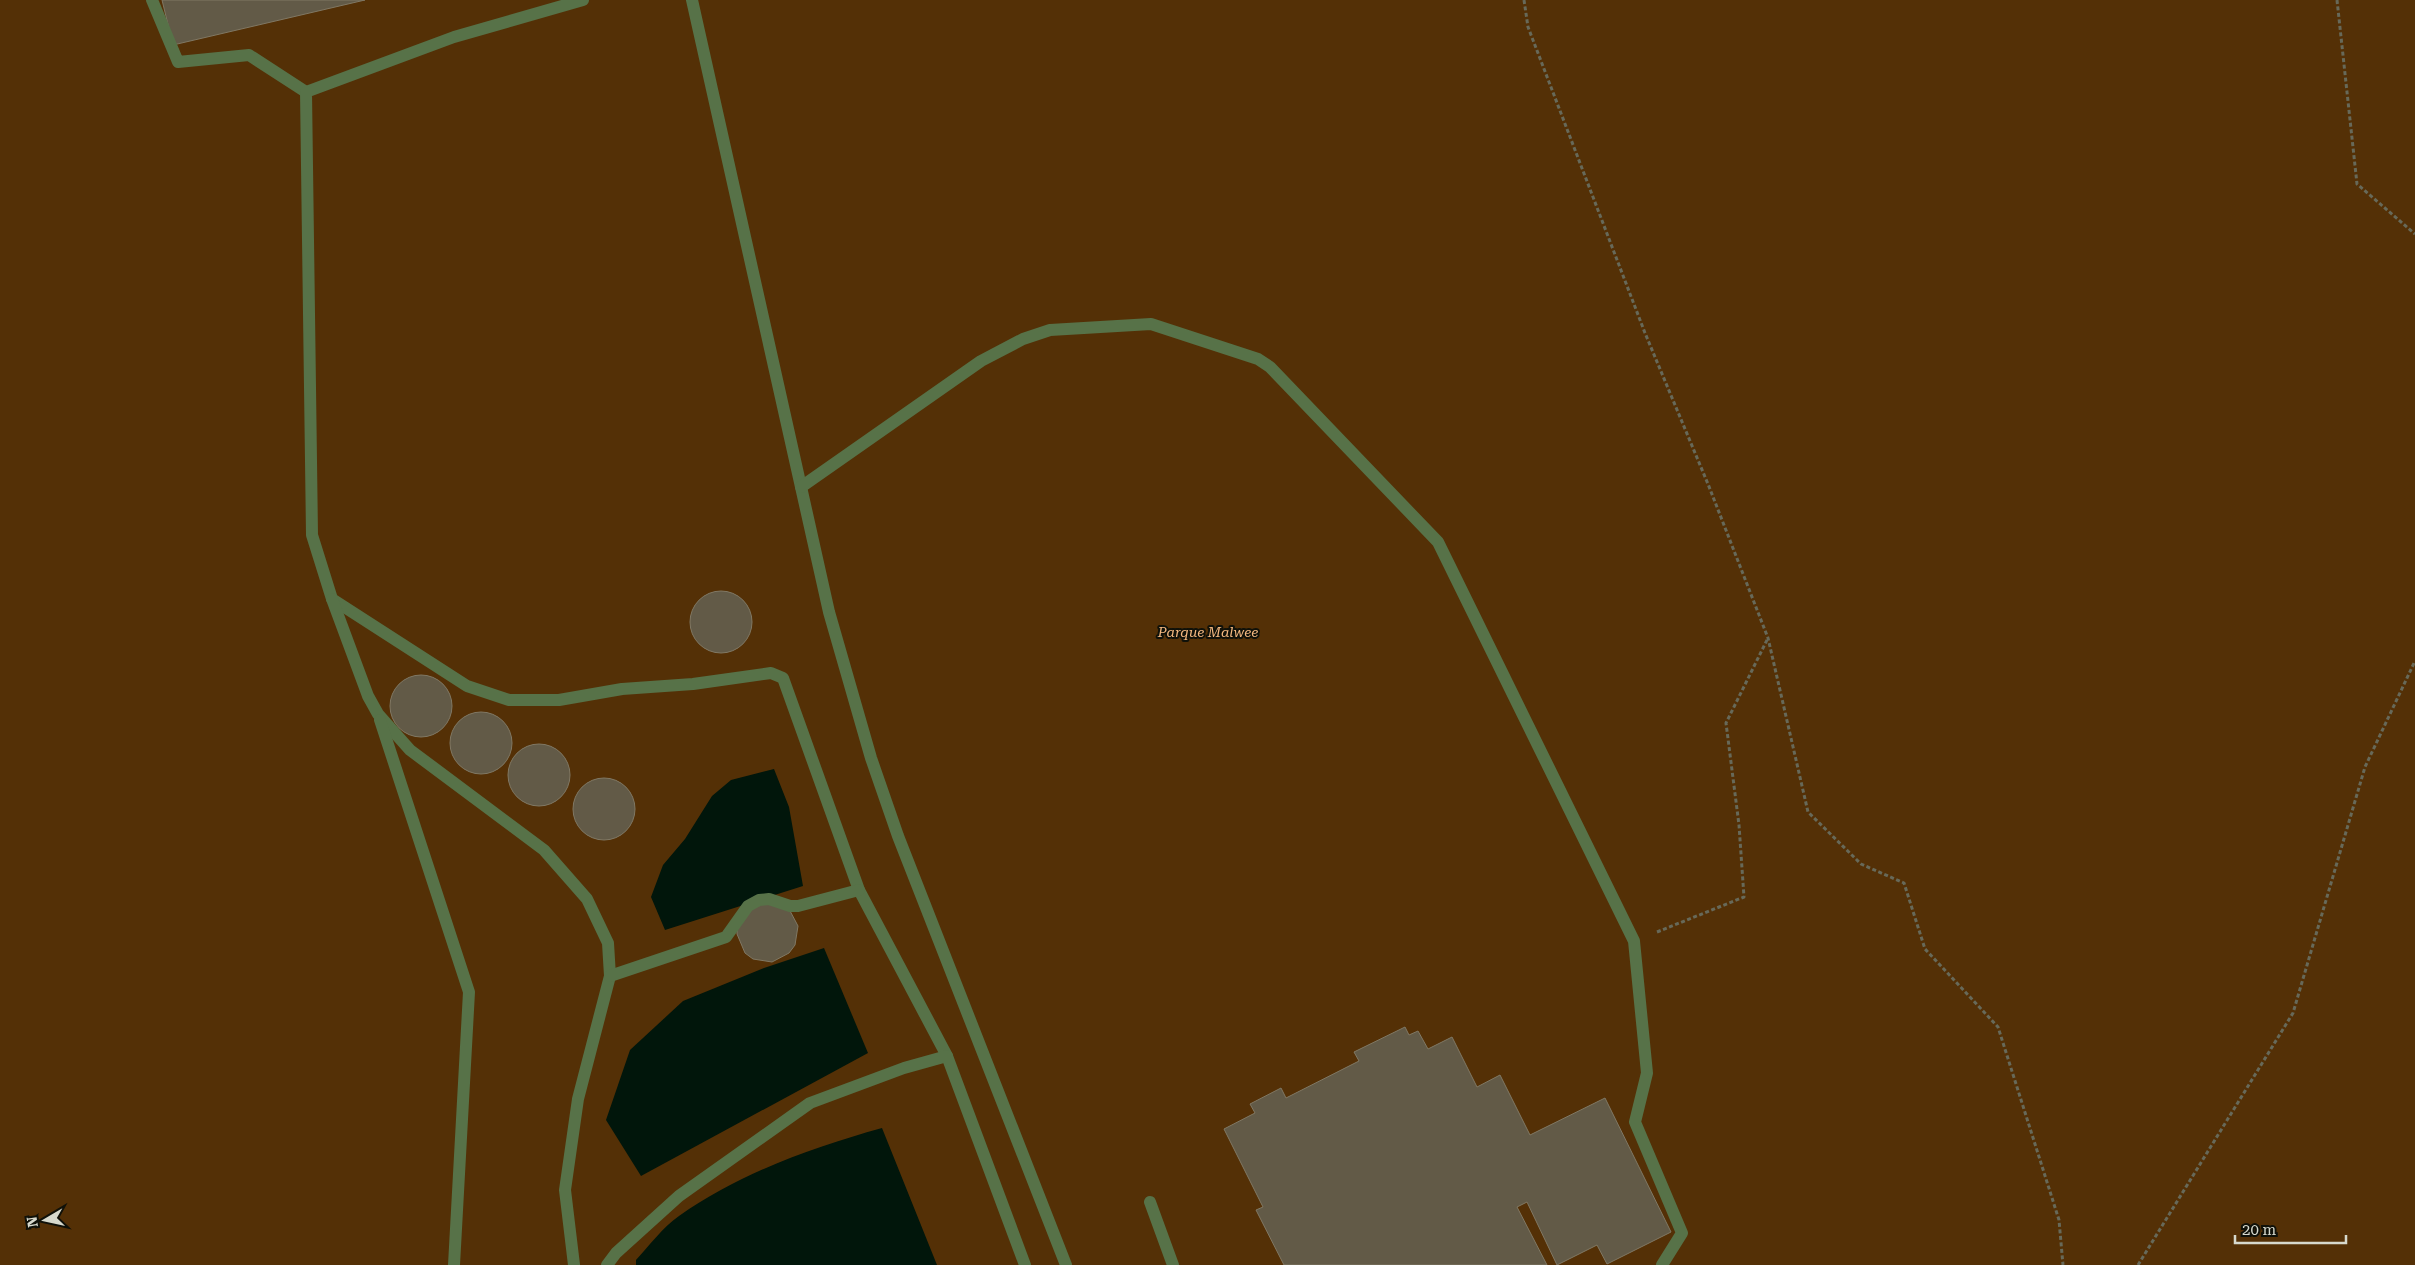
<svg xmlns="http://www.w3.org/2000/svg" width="2415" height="1265" font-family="'Roboto Serif',serif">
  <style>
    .green { fill: #543006 }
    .water { fill: #01160b }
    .building { fill: #625a47; stroke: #807864 }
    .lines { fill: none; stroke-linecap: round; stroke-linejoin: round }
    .path { stroke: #676959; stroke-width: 3; stroke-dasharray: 4 2.5; stroke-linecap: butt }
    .minor { stroke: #577248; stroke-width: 12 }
    .labels { text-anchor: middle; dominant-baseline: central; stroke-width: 4; stroke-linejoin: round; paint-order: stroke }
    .park-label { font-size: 14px; font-style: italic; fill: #f5b980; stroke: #101109 }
  </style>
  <rect width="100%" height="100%" fill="#282917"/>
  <rect class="green" x="0" y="0" width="2415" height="1265"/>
  <g class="water">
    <polygon points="774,769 789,807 803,886 665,930 651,897 663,865 685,839 712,796 731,780"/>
    <polygon points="824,948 868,1053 641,1176 606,1120 630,1050 683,1001 764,968"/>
    <path d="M 882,1128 L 937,1265 L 636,1265 L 636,1260 C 649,1246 663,1227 679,1216 C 740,1173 811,1148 882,1128 Z"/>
  </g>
  <g class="building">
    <polygon points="162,0 365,0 173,45"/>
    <circle cx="721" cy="622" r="31"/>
    <circle cx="421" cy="706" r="31"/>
    <circle cx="481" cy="743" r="31"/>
    <circle cx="539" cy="775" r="31"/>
    <circle cx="604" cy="809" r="31"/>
    <polygon points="760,901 789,909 798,926 795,945 789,953 772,962 753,959 745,953 737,934 737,923"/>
    <polygon points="1405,1027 1409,1035 1418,1031 1428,1049 1452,1037 1477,1087 1500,1075 1530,1135 1605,1098 1671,1232 1607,1264 1597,1245 1557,1265 1527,1202 1517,1207 1547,1265 1284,1265 1256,1210 1263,1207 1224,1129 1255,1113 1250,1104 1281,1088 1286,1098 1359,1061 1354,1052"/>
  </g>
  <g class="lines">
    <g class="path">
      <polyline points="1524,0 1528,27 1645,333 1708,484 1768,638 1808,812 1861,864 1904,883 1925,949 1998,1027 2059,1220 2063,1265"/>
      <polyline points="2337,0 2357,184 2415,234"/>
      <polyline points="1657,932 1744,897 1739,825 1726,723 1768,638"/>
      <polyline points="2138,1265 2293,1013 2365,767 2415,661"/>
    </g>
    <g class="minor">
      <polyline points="152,0 178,62 249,55 306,92"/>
      <polyline points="583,0 454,37 306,92 312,535 332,599 467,686 509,700 559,700 622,689 693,684 771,673 783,678 859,890 947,1056"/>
      <polyline points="692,0 829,612 871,758 898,836 1066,1265"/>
      <polyline points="801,487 981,361 1023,339 1050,330 1151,324 1258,359 1270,367 1438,542 1634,941 1647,1073 1635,1122 1682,1233 1662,1265"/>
      <polyline points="332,599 368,696 378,714 410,750 544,850 587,899 608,943 610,976 578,1099 565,1190 574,1265"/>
      <polyline points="380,720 469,992 454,1265"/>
      <polyline points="610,976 726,937 748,906 759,900 769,899 790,906 798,906 859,890"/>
      <polyline points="1150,1202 1173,1265"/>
      <polyline points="607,1265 616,1253 679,1196 810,1103 904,1068 947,1056 1025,1265"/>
    </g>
  </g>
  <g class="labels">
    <g class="park-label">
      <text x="1208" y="632">Parque Malwee</text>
    </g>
  </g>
  <g transform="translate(45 1220) rotate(261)" stroke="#101109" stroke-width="4" paint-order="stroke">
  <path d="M0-4L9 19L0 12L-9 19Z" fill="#d7d9cd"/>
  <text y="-8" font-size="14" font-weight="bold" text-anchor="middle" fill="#d7d9cd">N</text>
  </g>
  <path d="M2235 1235v8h111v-8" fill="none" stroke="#d7d9cd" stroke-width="2.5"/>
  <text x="2242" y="1235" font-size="15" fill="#d7d9cd" stroke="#101109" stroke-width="4" paint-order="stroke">20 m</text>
</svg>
